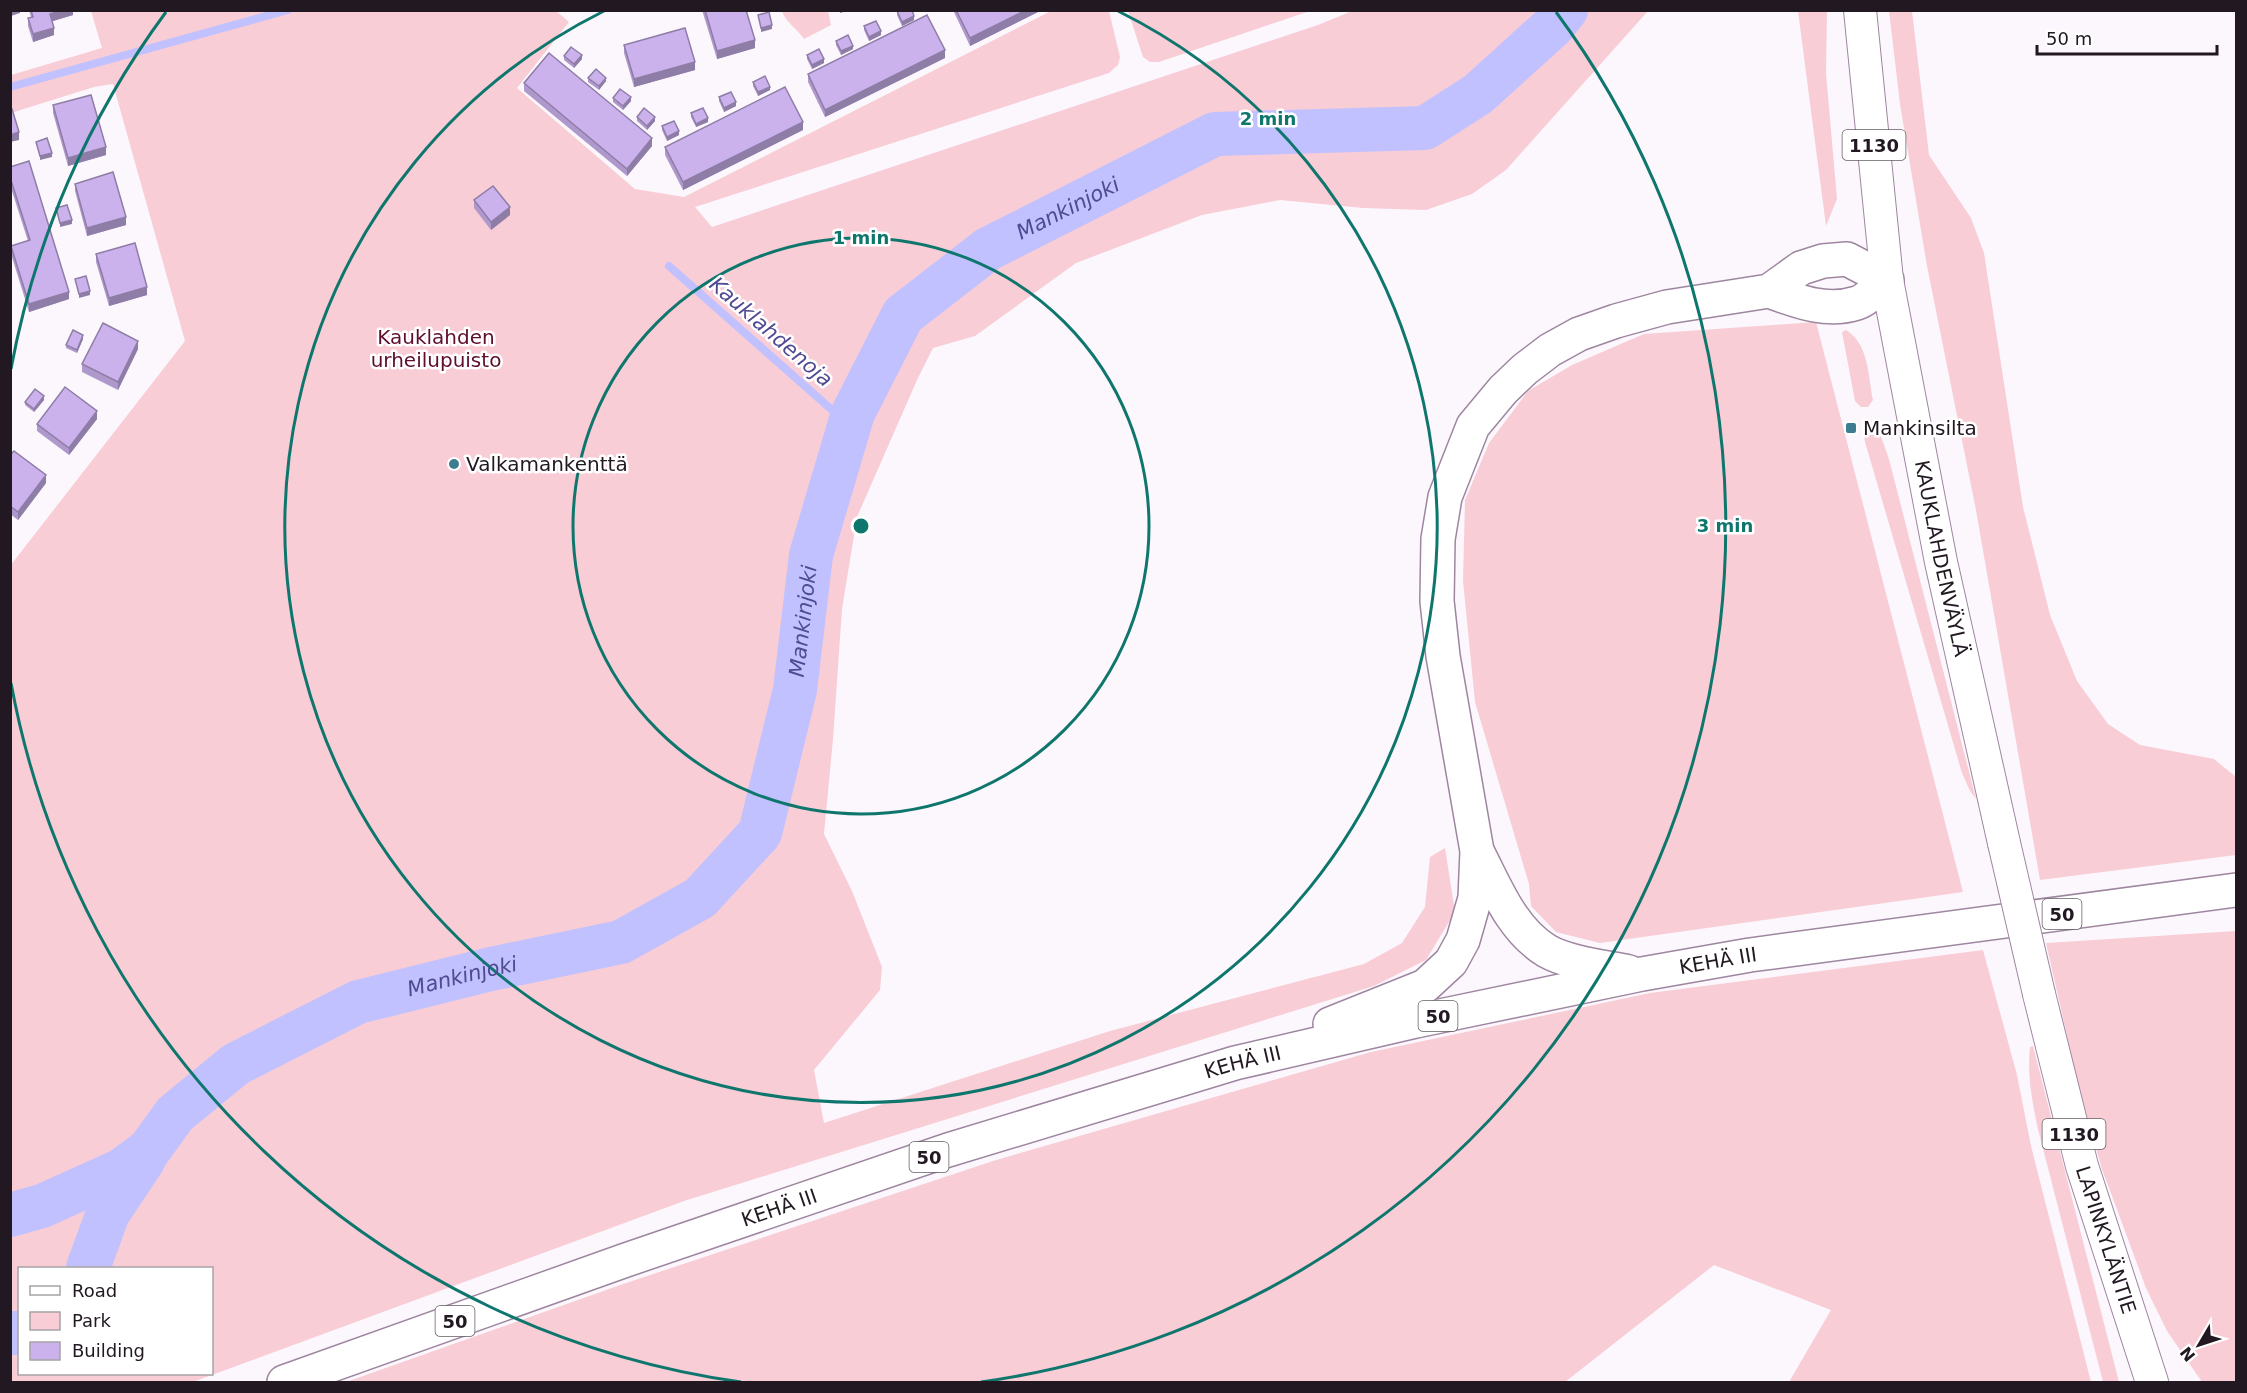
<svg xmlns="http://www.w3.org/2000/svg" width="2247" height="1393" font-family="'DejaVu Sans',sans-serif">
  <style>
    .green { fill: #f8cdd6; fill-rule: evenodd }
    .lines { fill: none; stroke-linecap: round; stroke-linejoin: round }
    .stream { stroke: #c0c1fe; stroke-width: 8 }
    .river { stroke: #c0c1fe; stroke-width: 44 }
    .primary-casing { stroke: #9e86a0; stroke-width: 34 }
    .highway-casing { stroke: #9e86a0; stroke-width: 36 }
    .primary { stroke: #fff; stroke-width: 32 }
    .highway { stroke: #fff; stroke-width: 33 }
    .primary-bridge-casing { stroke: #9e86a0; stroke-width: 34; stroke-linecap: butt }
    .primary-bridge { stroke: #fff; stroke-width: 32 }
    .wall { fill: #af99cc }
    .shaded-wall { fill: #8e7da6 }
    .building { fill: #cbb2ed; stroke: #8e7da6; stroke-width: 1.5 }
    .ring { fill: none; stroke: #0f766e; stroke-width: 3 }
    .poi-dot { fill: #3e7c92; stroke: #fff; stroke-width: 2 }
    .labels { text-anchor: middle; dominant-baseline: central; stroke-width: 5; stroke-linejoin: round; paint-order: stroke }
    .shield { fill: #fff; stroke: #645d64; stroke-width: 1.5 }
    .shield-label { font-size: 18px; font-weight: bold; fill: #211821 }
    .park-label { font-size: 20px; fill: #5e0d2c; stroke: #fff }
    .poi-label { font-size: 20px; fill: #211821; stroke: #fff; text-anchor: start }
    .street-label { font-size: 20px; fill: #211821; stroke: #fff }
    .water-label { font-size: 21px; font-style: italic; fill: #4f4a92; stroke: #fff }
    .centre { fill: #0f766e; stroke: #fff; stroke-width: 3 }
    .ring-label { font-size: 18px; text-anchor: middle; font-weight: bold; fill: #0f766e; stroke: #fff; stroke-width: 5; stroke-linejoin: round; paint-order: stroke }
  </style>
  <rect width="100%" height="100%" fill="#fcf7fd"/>
  <g class="green">
    <path d="M 91,11 L 556,11 L 569,22 L 517,88 L 635,189 L 684,197 L 1051,11 L 1109,11 L 1120,57 L 1118,65 L 1109,73 L 695,207 L 712,227 L 1318,25 L 1352,11 L 1648,11 L 1506,170 L 1472,194 L 1426,210 L 1363,208 L 1280,200 L 1202,215 L 1076,263 L 975,336 L 933,348 L 917,380 L 857,517 L 842,609 L 833,739 L 824,834 L 852,891 L 882,967 L 880,990 L 814,1070 L 824,1123 L 1110,1031 L 1364,964 L 1402,943 L 1425,907 L 1430,857 L 1445,848 L 1455,912 L 1426,960 L 1374,986 L 684,1201 L 193,1382 L 11,1382 L 10,566 L 185,341 L 113,84 L 94,87 L 11,113 L 11,75 L 102,48 ZM 20,1268 L 212,1268 L 212,1374 L 20,1374 Z"/>
    <path d="M 782,11 L 828,11 L 831,25 L 804,39 C 797,28 786,23 782,11 Z"/>
    <polygon points="1128,11 1128,10 1310,11 1159,62 1150,62 1143,57"/>
    <polygon points="1798,11 1827,11 1826,73 1837,199 1826,226"/>
    <polygon points="1889,11 1912,11 1929,155 1971,218 1984,253 2023,507 2050,615 2077,681 2108,724 2140,745 2214,759 2236,777 2236,855 2040,880 1976,510 1927,266 1900,104"/>
    <polygon points="1816,322 1963,892 1600,943 1556,932 1531,906 1529,884 1475,702 1463,581 1465,500 1489,443 1528,391 1572,365 1644,334"/>
    <path d="M 1846,330 C 1869,344 1868,376 1873,400 L 1868,407 L 1861,407 L 1855,401 L 1842,332 Z"/>
    <polygon points="1870,429 1879,431 1889,459 1976,799 1970,791 1962,773 1865,442 1864,435"/>
    <polygon points="2236,931 2236,1382 2202,1382 2167,1331 2146,1288 2102,1169 2081,1097 2046,943"/>
    <polygon points="1983,950 2017,1075 2031,1146 2091,1382 1789,1382 1831,1310 1714,1265 1565,1382 346,1382 623,1284 993,1161 1371,1052 1650,993"/>
    <path d="M 2033,1046 L 2119,1382 L 2103,1382 L 2038,1129 C 2032,1101 2027,1076 2030,1047 Z"/>
  </g>
  <g class="lines">
    <g class="stream">
      <polyline points="10,87 288,10"/>
      <polyline points="669,266 849,425"/>
    </g>
    <g class="river">
      <path id="s1" d="M 10,1215 L 42,1206 L 122,1170 L 149,1150 L 175,1114 L 236,1064 L 358,1002 L 491,969 L 621,942 L 700,898 L 760,833 L 795,690 L 811,555 L 853,413 L 903,315 L 988,249 L 1215,134 L 1425,128 L 1478,94 L 1552,27 L 1566,10"/>
      <polyline points="88,1268 108,1213 144,1159"/>
      <polyline points="10,1333 20,1333"/>
    </g>
    <defs>
      <g id="primary">
        <path id="s2" d="M 1860,10 L 1887,280 L 1941,562 L 2004,843"/>
        <path id="s3" d="M 2039,994 L 2082,1166 L 2152,1382"/>
      </g>
      <g id="highway">
        <path d="M 1478,853 C 1496,888 1512,930 1547,951 C 1568,963 1605,967 1629,972"/>
        <path d="M 1330,1024 L 1425,986 L 1451,962 L 1463,940 L 1475,898 L 1477,851 L 1443,656 L 1437,601 L 1438,539 L 1445,497 L 1473,426 L 1503,390 L 1525,369 L 1550,350 L 1579,334 L 1616,321 L 1667,307 L 1769,291 L 1801,268 L 1823,261 L 1847,259 L 1887,280 C 1878,287 1867,300 1857,303 C 1826,313 1797,301 1769,291"/>
        <path id="s4" d="M 284,1382 L 626,1260 L 948,1150 L 1235,1063 L 1416,1021 L 1642,974 L 1750,955 L 2236,890"/>
      </g>
    </defs>
    <use href="#primary" class="primary-casing"/>
    <use href="#highway" class="highway-casing"/>
    <use href="#primary" class="primary"/>
    <use href="#highway" class="highway"/>
    <defs>
      <polyline id="primary-bridge" points="2004,843 2039,994"/>
    </defs>
    <use href="#primary-bridge" class="primary-bridge-casing"/>
    <use href="#primary-bridge" class="primary-bridge"/>
  </g>
  <g class="wall">
    <polygon points="29,10 73,10 73,15 52,21 54,35 33,42 28,26 28,18 31,17"/>
    <polygon points="702,10 746,10 755,48 717,59"/>
    <polygon points="953,10 1042,10 970,46"/>
    <polygon points="897,11 914,20 902,26 897,15"/>
    <polygon points="864,26 881,35 869,41 864,30"/>
    <polygon points="836,41 853,49 841,55 836,45"/>
    <polygon points="624,45 695,70 634,87 624,53"/>
    <polygon points="807,55 824,63 812,69 807,59"/>
    <polygon points="564,56 582,59 574,68 564,60"/>
    <polygon points="945,58 825,117 808,82 808,74"/>
    <polygon points="588,78 606,81 599,90 588,82"/>
    <polygon points="753,82 770,90 758,96 753,86"/>
    <polygon points="524,83 652,146 627,176 524,91"/>
    <polygon points="719,97 736,106 724,112 719,101"/>
    <polygon points="613,98 631,101 623,110 613,102"/>
    <polygon points="53,105 106,155 68,166 53,113"/>
    <polygon points="691,113 708,122 696,127 691,117"/>
    <polygon points="637,117 655,121 647,130 637,121"/>
    <polygon points="662,126 679,135 667,141 662,130"/>
    <polygon points="803,130 683,190 665,155 665,147"/>
    <polygon points="10,167 69,299 29,312 11,254 11,246 28,241 10,185"/>
    <polygon points="75,184 126,225 87,236 75,191"/>
    <polygon points="474,200 510,215 491,230 474,208"/>
    <polygon points="96,254 147,295 109,306 96,262"/>
    <polygon points="83,339 77,353 66,348 66,345"/>
    <polygon points="138,349 118,390 82,372 82,364"/>
    <polygon points="44,400 34,412 25,405 25,402"/>
    <polygon points="97,419 69,455 37,431 37,424"/>
    <polygon points="10,455 46,483 18,520 10,514"/>
  </g>
  <g class="shaded-wall">
    <polygon points="17,10 20,10 20,13 11,16 11,12"/>
    <polygon points="63,10 73,10 73,15 50,22 50,14"/>
    <polygon points="840,10 851,10 840,13"/>
    <polygon points="1026,10 1042,10 970,46 970,38"/>
    <polygon points="914,16 914,20 902,26 902,22"/>
    <polygon points="772,25 772,29 761,32 761,28"/>
    <polygon points="54,28 54,35 33,42 33,34"/>
    <polygon points="881,31 881,35 869,41 869,37"/>
    <polygon points="755,40 755,48 717,59 717,51"/>
    <polygon points="853,46 853,49 841,55 841,51"/>
    <polygon points="945,50 945,58 825,117 825,110"/>
    <polygon points="582,55 582,59 574,68 574,64"/>
    <polygon points="824,59 824,63 812,69 812,65"/>
    <polygon points="695,62 695,70 634,87 634,79"/>
    <polygon points="606,78 606,81 599,90 599,86"/>
    <polygon points="770,87 770,90 758,96 758,92"/>
    <polygon points="631,97 631,101 623,110 623,106"/>
    <polygon points="736,102 736,106 724,112 724,108"/>
    <polygon points="655,117 655,121 647,130 647,126"/>
    <polygon points="708,118 708,122 696,127 696,124"/>
    <polygon points="803,122 803,130 683,190 683,182"/>
    <polygon points="679,131 679,135 667,141 667,137"/>
    <polygon points="19,132 19,140 10,142 10,135"/>
    <polygon points="652,138 652,146 627,176 627,169"/>
    <polygon points="106,147 106,155 68,166 68,158"/>
    <polygon points="52,153 52,157 40,160 40,156"/>
    <polygon points="510,207 510,215 491,230 491,222"/>
    <polygon points="126,217 126,225 87,236 87,228"/>
    <polygon points="72,220 72,224 60,227 60,223"/>
    <polygon points="147,287 147,295 109,306 109,298"/>
    <polygon points="90,291 90,295 79,298 79,294"/>
    <polygon points="69,292 69,299 29,312 29,304"/>
    <polygon points="83,335 83,339 77,353 77,350"/>
    <polygon points="138,341 138,349 118,390 118,382"/>
    <polygon points="44,396 44,400 34,412 34,409"/>
    <polygon points="97,411 97,419 69,455 69,448"/>
    <polygon points="46,475 46,483 18,520 18,512"/>
  </g>
  <g class="building">
    <polygon points="31,10 63,10 50,14 54,28 33,34 28,18 33,17"/>
    <polygon points="705,10 746,10 755,40 717,51"/>
    <polygon points="898,10 912,10 914,16 902,22 897,11"/>
    <polygon points="956,10 1026,10 970,38"/>
    <polygon points="769,12 772,25 761,28 758,15"/>
    <polygon points="927,15 945,50 825,110 808,74"/>
    <polygon points="876,21 881,31 869,37 864,26"/>
    <polygon points="685,28 695,62 634,79 624,45"/>
    <polygon points="848,35 853,46 841,51 836,41"/>
    <polygon points="571,47 582,55 574,64 564,56"/>
    <polygon points="819,49 824,59 812,65 807,55"/>
    <polygon points="549,53 652,138 627,169 524,83"/>
    <polygon points="596,69 606,78 599,86 588,78"/>
    <polygon points="765,76 770,87 758,92 753,82"/>
    <polygon points="785,87 803,122 683,182 665,147"/>
    <polygon points="620,89 631,97 623,106 613,98"/>
    <polygon points="731,92 736,102 724,108 719,97"/>
    <polygon points="91,95 106,147 68,158 53,105"/>
    <polygon points="644,108 655,117 647,126 637,117"/>
    <polygon points="703,108 708,118 696,124 691,113"/>
    <polygon points="12,109 19,132 10,135 10,110"/>
    <polygon points="674,121 679,131 667,137 662,126"/>
    <polygon points="47,138 52,153 40,156 36,142"/>
    <polygon points="29,161 69,292 29,304 11,246 30,240 10,177 10,167"/>
    <polygon points="113,172 126,217 87,228 75,184"/>
    <polygon points="493,186 510,207 491,222 474,200"/>
    <polygon points="67,205 72,220 60,223 56,208"/>
    <polygon points="135,243 147,287 109,298 96,254"/>
    <polygon points="86,276 90,291 79,294 75,279"/>
    <polygon points="103,323 138,341 118,382 82,364"/>
    <polygon points="73,330 83,335 77,350 66,345"/>
    <polygon points="65,387 97,411 69,448 37,424"/>
    <polygon points="35,389 44,396 34,409 25,402"/>
    <polygon points="14,451 46,475 18,512 10,506 10,455"/>
  </g>
  <g class="ring">
    <circle cx="861" cy="526" r="288"/>
    <path d="M1118 11A576 576 0 1 1 604 11"/>
    <path d="M741 1382A864 864 0 0 1 11 683M11 369A864 864 0 0 1 166 12M1556 12A864 864 0 0 1 981 1382"/>
  </g>
  <g class="poi-dot">
    <rect x="1845" y="422" width="12" height="12" rx="3"/>
    <circle cx="454" cy="464" r="6"/>
  </g>
  <g class="labels">
    <g class="shield">
      <rect x="1842.5" y="130" width="63" height="30" rx="4.5"/>
      <rect x="2042.5" y="899" width="39" height="30" rx="4.5"/>
      <rect x="1418.5" y="1001" width="39" height="30" rx="4.5"/>
      <rect x="2042.5" y="1119" width="63" height="30" rx="4.5"/>
      <rect x="909.5" y="1142" width="39" height="30" rx="4.5"/>
      <rect x="435.5" y="1306" width="39" height="30" rx="4.5"/>
    </g>
    <g class="shield-label">
      <text x="1874" y="145">1130</text>
      <text x="2062" y="914">50</text>
      <text x="1438" y="1016">50</text>
      <text x="2074" y="1134">1130</text>
      <text x="929" y="1157">50</text>
      <text x="455" y="1321">50</text>
    </g>
    <g class="park-label">
      <text x="436" y="337">Kauklahden<tspan x="436" dy="23">urheilupuisto</tspan></text>
    </g>
    <g class="poi-label">
      <text x="1863" y="428">Mankinsilta</text>
      <text x="466" y="464">Valkamankenttä</text>
    </g>
    <g class="street-label">
      <text stroke="none"><textPath href="#s2" startOffset="555">KAUKLAHDENVÄYLÄ</textPath></text>
      <text stroke="none"><textPath href="#s4" startOffset="1497">KEHÄ III</textPath></text>
      <text stroke="none"><textPath href="#s4" startOffset="1011">KEHÄ III</textPath></text>
      <text stroke="none"><textPath href="#s4" startOffset="525">KEHÄ III</textPath></text>
      <text stroke="none"><textPath href="#s3" startOffset="255">LAPINKYLÄNTIE</textPath></text>
    </g>
    <g class="water-label">
      <text stroke="none"><textPath href="#s1" startOffset="1602">Mankinjoki</textPath></text>
      <text transform="translate(771 332) rotate(41)">Kauklahdenoja</text>
      <text stroke="none"><textPath href="#s1" startOffset="1080">Mankinjoki</textPath></text>
      <text stroke="none"><textPath href="#s1" startOffset="522">Mankinjoki</textPath></text>
    </g>
  </g>
  <circle cx="861" cy="526" r="9" class="centre"/>
  <g class="ring-label">
    <text x="1268" y="125">2 min</text>
    <text x="861" y="244">1 min</text>
    <text x="1725" y="532">3 min</text>
  </g>
  <rect width="2247" height="1393" fill="none" stroke="#211821" stroke-width="24"/>
  <rect x="18" y="1267" width="195" height="108" fill="#ffffff" stroke="#a6a3a6" stroke-width="1.5"/>
  <rect x="30" y="1286" width="30" height="9" fill="#ffffff" stroke="#a6a3a6" stroke-width="1.5"/>
  <text x="72" y="1297" font-size="18" fill="#211821">Road</text>
  <rect x="30" y="1312" width="30" height="18" fill="#f8cdd6" stroke="#a6a3a6" stroke-width="1.5"/>
  <text x="72" y="1327" font-size="18" fill="#211821">Park</text>
  <rect x="30" y="1342" width="30" height="18" fill="#cbb2ed" stroke="#a6a3a6" stroke-width="1.5"/>
  <text x="72" y="1357" font-size="18" fill="#211821">Building</text>
  <g transform="translate(2199 1345) rotate(231)" stroke="#ffffff" stroke-width="4.5" paint-order="stroke">
  <path d="M0-4.5L10 22L0 15L-10 22Z" fill="#211821"/>
  <text y="-9" font-size="16" font-weight="bold" text-anchor="middle" fill="#211821">N</text>
  </g>
  <path d="M2037 45v9h180v-9" fill="none" stroke="#211821" stroke-width="3"/>
  <text x="2046" y="45" font-size="18" fill="#211821" stroke="#ffffff" stroke-width="4.5" paint-order="stroke">50 m</text>
</svg>
